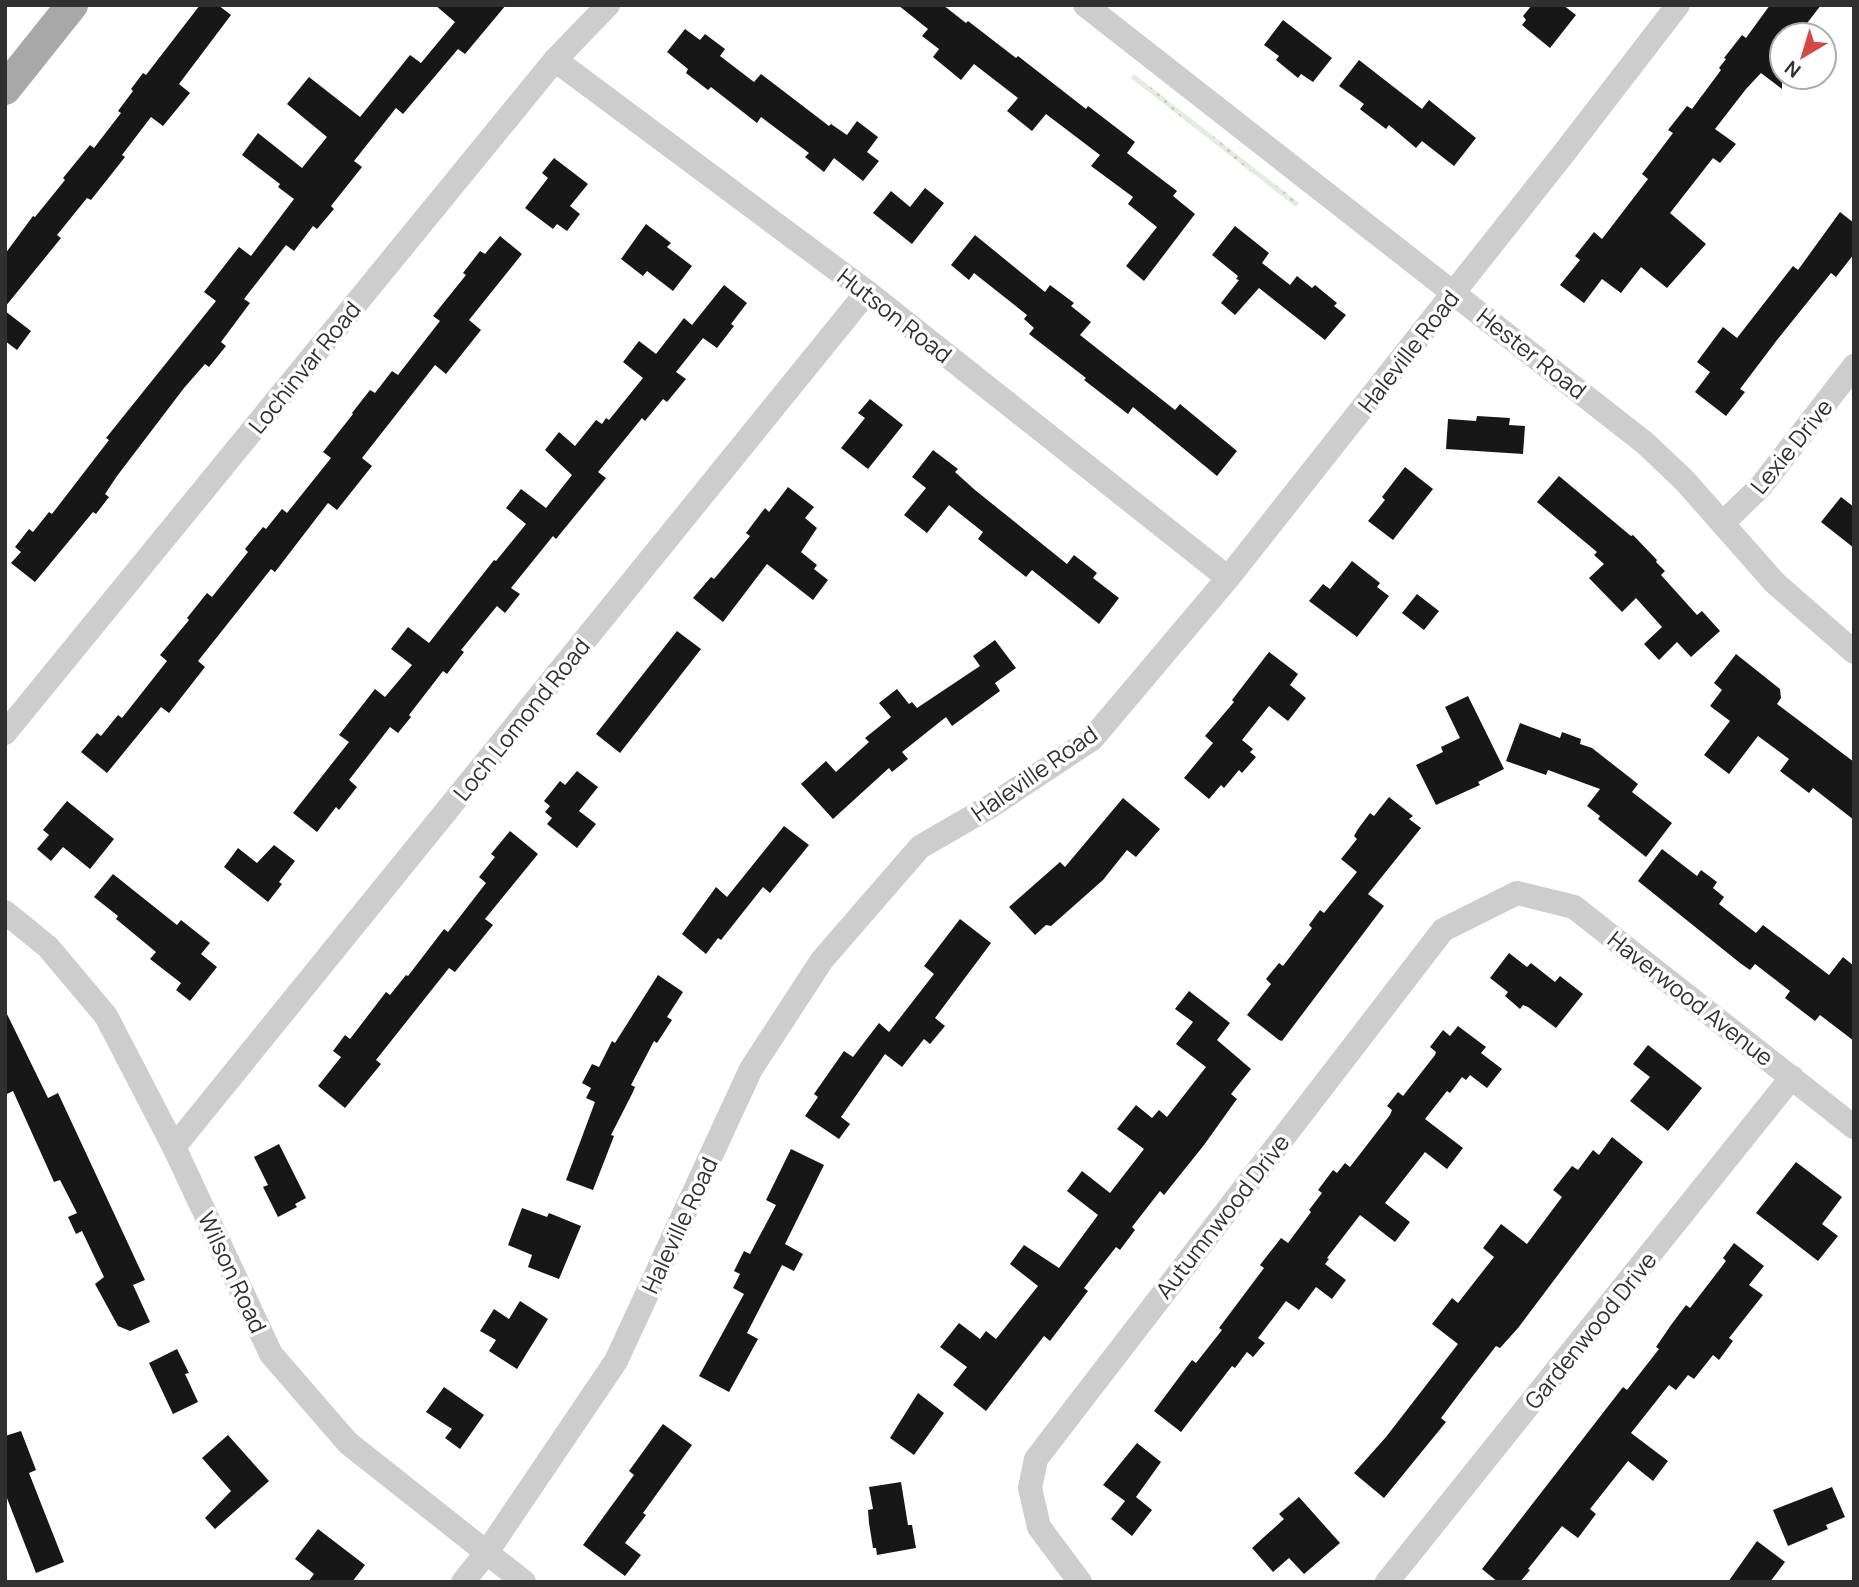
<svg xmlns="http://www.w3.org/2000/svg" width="1859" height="1587" font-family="Manrope,sans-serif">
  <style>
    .grass { fill: url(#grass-dots) }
    .building { fill: #171717 }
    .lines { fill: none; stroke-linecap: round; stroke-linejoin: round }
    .minor { stroke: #cdcdcd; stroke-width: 24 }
    .major { stroke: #a8a8a8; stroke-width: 32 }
    .labels { text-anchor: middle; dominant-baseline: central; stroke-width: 7; stroke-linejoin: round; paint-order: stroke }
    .street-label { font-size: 23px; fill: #303030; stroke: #fff }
  </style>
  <defs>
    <pattern id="grass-dots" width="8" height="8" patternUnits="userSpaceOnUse" patternTransform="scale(1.75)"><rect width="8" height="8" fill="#e4ebdf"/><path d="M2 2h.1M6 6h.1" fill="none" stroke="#c4cac0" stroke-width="1.8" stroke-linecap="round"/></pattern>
  </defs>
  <rect width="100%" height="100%" fill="#fff"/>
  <polygon class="grass" points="1134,74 1299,203 1296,207 1131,78"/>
  <g class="building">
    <polygon points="200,5 218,5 231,15 179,84 190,93 163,126 151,117 122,155 125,157 91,200 87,198 57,235 61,238 5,307 5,254 33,216 35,217 65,180 63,178 90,145 94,148 121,113 118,111 133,91 131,89 143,73 146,75"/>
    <polygon points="435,5 506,5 465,54 458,49 403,114 396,108 354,161 362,167 331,206 334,209 317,229 313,226 294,251 286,245 244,299 250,303 221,342 226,346 209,367 205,364 184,388 117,476 105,494 109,497 96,514 93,512 35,582 11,563 21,552 15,547 29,529 33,532 49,512 52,514 109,440 106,438 216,301 204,292 239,247 251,256 294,199 278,187 280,184 242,155 258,133 302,168 327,137 287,104 309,77 360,117 410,55 421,63 455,22"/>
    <polygon points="898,5 943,5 966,23 968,21 1016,58 1018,56 1086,109 1088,106 1135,142 1127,153 1177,191 1173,196 1195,214 1144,281 1126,266 1157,227 1128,204 1133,197 1091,166 1100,155 1046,114 1032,131 1007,111 1018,98 974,64 961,80 933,57 939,49 922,36 928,29"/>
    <polygon points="1532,5 1563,5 1576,15 1550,48 1522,25 1526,20 1523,16"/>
    <polygon points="1770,5 1821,5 1798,35 1782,35 1782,89 1761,73 1746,89 1715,129 1736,144 1720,163 1713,158 1670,213 1706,244 1667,288 1641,267 1621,293 1602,279 1584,303 1560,285 1580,260 1575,256 1594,232 1602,239 1648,179 1642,174 1673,133 1668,130 1687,106 1692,109 1721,70 1719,68 1726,59 1724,58 1742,35 1746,38"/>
    <polygon points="1283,20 1332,58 1313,82 1301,74 1298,78 1276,60 1279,56 1264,45"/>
    <polygon points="685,29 700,40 705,34 725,49 720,56 754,82 761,74 829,126 831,124 847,135 857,121 878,137 867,152 879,161 863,181 834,158 824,172 805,157 809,153 761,117 757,123 711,87 708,90 686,73 688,69 667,52"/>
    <polygon points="1359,60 1422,109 1429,100 1476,138 1454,166 1422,141 1416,148 1389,125 1386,129 1361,110 1360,109 1364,104 1339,86"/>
    <polygon points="554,158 588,184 570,206 580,214 567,231 557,224 553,229 525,208 548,178 542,173"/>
    <polygon points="925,188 944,203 912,244 873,213 891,191 910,207"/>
    <polygon points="1840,212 1854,223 1854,254 1836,277 1831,273 1777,340 1740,389 1745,392 1726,416 1695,392 1710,372 1697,362 1723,327 1737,338 1793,266 1798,270"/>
    <polygon points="646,224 671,243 667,247 692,266 673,291 647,271 643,276 621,259"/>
    <polygon points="1235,226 1269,253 1262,263 1290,285 1297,276 1312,288 1315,285 1337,303 1334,306 1346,315 1325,340 1259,288 1235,315 1221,303 1239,280 1236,279 1238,276 1212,255"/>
    <polygon points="975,235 1045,292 1050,285 1074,303 1071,306 1091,322 1080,335 1175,410 1180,404 1237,451 1217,476 1133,407 1128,414 1084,380 1086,378 1029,334 1034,328 1024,319 1027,315 974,273 969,280 951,265"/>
    <polygon points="500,236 522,254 469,320 481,330 446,374 435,365 362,458 372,466 337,510 328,503 275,572 271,569 198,661 205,667 169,713 161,707 107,773 81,752 97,733 101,736 118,715 122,718 167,661 160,655 189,620 187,618 207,593 212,597 248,552 245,549 263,527 266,529 282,509 287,513 331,458 323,452 353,414 352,413 370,390 375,393 392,371 398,375 440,321 433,316 466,275 463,273 480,251 485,254"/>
    <polygon points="724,285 747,303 731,324 734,326 717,348 703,338 676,372 686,379 667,402 663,399 645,421 642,418 598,472 606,478 556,539 553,536 511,588 520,594 505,613 497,606 461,650 464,652 447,674 443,671 409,715 411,717 398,733 390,727 349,780 357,787 339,810 336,807 317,832 293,813 349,742 339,735 375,689 385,697 412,665 391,649 408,627 429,643 494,560 496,561 526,524 506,508 521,489 546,508 572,475 545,450 559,432 575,446 596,420 602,424 606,418 609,420 643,378 623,362 639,341 656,354 684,318 692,325"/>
    <polygon points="5,311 31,331 17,350 5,341"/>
    <polygon points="870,399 903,425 868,469 841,448 865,418 858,413"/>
    <polygon points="1477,416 1510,418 1509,425 1525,426 1523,454 1446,449 1448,419 1476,421"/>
    <polygon points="933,450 958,469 955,472 975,490 1067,564 1074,555 1097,573 1093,578 1119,598 1099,624 1032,570 1026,577 978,539 983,532 949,505 927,533 904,515 926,488 912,477"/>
    <polygon points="1405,467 1433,489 1393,540 1368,521 1385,500 1382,497"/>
    <polygon points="1559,476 1631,536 1633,535 1657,560 1656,562 1665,571 1661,575 1697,615 1702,611 1720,631 1691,657 1677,642 1659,660 1644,644 1662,627 1636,598 1622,612 1589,578 1604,564 1594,555 1597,552 1537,502"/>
    <polygon points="788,487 814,507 805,518 817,528 801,552 817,565 814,569 828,580 813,600 767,564 723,622 693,598 711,577 714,579 750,536 746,533 765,508 769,512"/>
    <polygon points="1841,497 1854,507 1854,548 1821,522"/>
    <polygon points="1352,561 1380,583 1377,587 1389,596 1357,637 1309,601 1323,584 1330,589"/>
    <polygon points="1417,594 1439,611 1424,630 1402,613"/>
    <polygon points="677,631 701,649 620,753 596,734"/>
    <polygon points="995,640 1016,668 995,683 1000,691 952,726 946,717 902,752 908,759 892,772 889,768 833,819 801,784 826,761 836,772 869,742 865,738 891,717 879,703 897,689 909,704 912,702 917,708 980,666 973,656"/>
    <polygon points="1269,652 1298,674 1290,685 1306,698 1288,721 1269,706 1242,740 1253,749 1250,752 1256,757 1242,773 1239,770 1224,788 1221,785 1209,799 1184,778 1213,743 1205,736 1234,702 1232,700"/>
    <polygon points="1736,654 1780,689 1781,698 1777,704 1854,762 1854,820 1813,788 1809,793 1780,771 1789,759 1758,736 1729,774 1704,755 1730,721 1710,706 1722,690 1714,683"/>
    <polygon points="1468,696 1504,769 1478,782 1480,785 1436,805 1416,765 1443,752 1441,747 1460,738 1445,707"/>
    <polygon points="1520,723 1560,738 1562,732 1581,739 1580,744 1592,748 1638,784 1632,792 1672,823 1646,857 1598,819 1600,816 1587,806 1600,789 1548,770 1546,775 1506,761"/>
    <polygon points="577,771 598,787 579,811 596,824 577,848 547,824 552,818 545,812 550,806 544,801 560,781 565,785"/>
    <polygon points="1389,797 1413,816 1409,819 1421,828 1368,894 1384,906 1282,1041 1279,1040 1247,1015 1271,984 1266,979 1279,963 1283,966 1312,928 1309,925 1320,910 1324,913 1357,872 1341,859 1357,839 1354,836 1358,829 1370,813 1374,816"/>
    <polygon points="1123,798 1160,829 1136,857 1127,850 1103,880 1051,926 1046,925 1035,935 1009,907 1060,862 1065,867"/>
    <polygon points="67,801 114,839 90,869 63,847 51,861 37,849 49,835 43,830"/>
    <polygon points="784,826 809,845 770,893 763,887 721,940 718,938 706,954 682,934 716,887 727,897"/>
    <polygon points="510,831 538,854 485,919 493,925 455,972 449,968 376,1060 381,1064 345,1108 318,1086 341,1057 333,1051 345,1035 350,1039 386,992 390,995 406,975 408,976 444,929 448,932 486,883 479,877 495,857 491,854"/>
    <polygon points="274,845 295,861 279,882 282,884 268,902 224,867 238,848 257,863"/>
    <polygon points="1662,849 1697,876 1701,870 1717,882 1713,888 1724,897 1719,904 1756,933 1763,925 1829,975 1843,957 1854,966 1854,1041 1820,1015 1815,1021 1785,998 1790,991 1755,964 1750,970 1740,963 1638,881"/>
    <polygon points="113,874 177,925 181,920 210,943 201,954 217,967 190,1001 176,990 181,983 150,959 156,952 116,919 118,916 94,897"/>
    <polygon points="960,919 991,943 935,1018 945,1026 930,1044 924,1039 902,1067 885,1054 841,1117 850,1124 839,1139 805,1116 818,1097 814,1094 844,1051 853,1057 879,1023 889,1032 934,974 924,966"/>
    <polygon points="1509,953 1527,967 1531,963 1555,982 1560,976 1583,994 1556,1028 1528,1007 1523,1005 1520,1009 1505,996 1508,992 1490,978"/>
    <polygon points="658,975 683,992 667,1017 672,1020 657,1043 654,1041 631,1085 635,1087 633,1092 611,1135 614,1136 593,1190 566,1180 595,1102 586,1098 591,1088 582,1083 592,1064 599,1067 612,1041 615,1043"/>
    <polygon points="1189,991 1230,1023 1217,1040 1251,1069 1231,1094 1237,1099 1234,1103 1204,1145 1164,1195 1160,1191 1132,1227 1135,1230 1120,1250 1116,1247 1084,1288 1088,1291 1050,1341 1044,1336 986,1411 953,1385 967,1367 940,1347 959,1323 980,1339 986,1331 996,1339 1038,1286 1010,1264 1024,1245 1059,1268 1098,1215 1067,1191 1082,1171 1110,1193 1144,1149 1117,1129 1136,1105 1152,1118 1159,1110 1167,1117 1206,1067 1176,1044 1193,1022 1175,1009"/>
    <polygon points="5,1010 48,1098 58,1093 145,1280 133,1285 150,1322 130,1331 118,1326 95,1284 104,1277 82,1231 76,1234 68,1217 77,1213 60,1180 54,1182 13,1091 5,1095"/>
    <polygon points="1458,1026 1486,1047 1481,1053 1502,1069 1487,1088 1470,1075 1466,1080 1462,1077 1450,1093 1447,1091 1425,1119 1463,1148 1447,1169 1425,1152 1385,1203 1410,1222 1395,1242 1360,1215 1327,1258 1329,1259 1325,1264 1346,1280 1332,1299 1316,1287 1299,1310 1286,1301 1258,1338 1265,1343 1253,1357 1247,1352 1235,1368 1232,1366 1181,1432 1154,1411 1192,1360 1196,1363 1222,1330 1219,1328 1264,1268 1260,1265 1281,1238 1288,1243 1311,1212 1309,1210 1322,1193 1318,1190 1333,1170 1337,1173 1345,1163 1350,1167 1390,1115 1392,1110 1387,1106 1398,1092 1403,1096 1435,1055 1436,1052 1430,1047 1443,1030 1450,1036"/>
    <polygon points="1648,1045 1702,1088 1668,1131 1630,1101 1650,1077 1633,1064"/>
    <polygon points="1612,1137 1643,1162 1518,1328 1500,1348 1496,1346 1465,1386 1441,1418 1446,1422 1384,1498 1354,1473 1386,1437 1458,1344 1432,1324 1452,1298 1458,1303 1494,1257 1483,1248 1501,1224 1527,1244 1562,1197 1553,1190 1572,1166 1578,1170 1593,1150 1599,1155"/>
    <polygon points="279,1144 306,1198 295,1204 297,1207 278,1217 263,1187 268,1185 254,1157"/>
    <polygon points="791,1149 824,1165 785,1244 803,1254 794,1271 782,1265 747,1333 758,1339 729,1392 699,1376 744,1294 733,1288 740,1274 734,1271 744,1251 750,1254 776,1205 766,1200"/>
    <polygon points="1796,1162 1842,1197 1822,1224 1838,1236 1818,1261 1756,1213"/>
    <polygon points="522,1208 547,1217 549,1213 581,1226 559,1279 528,1267 532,1255 508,1245"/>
    <polygon points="1734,1243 1764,1266 1749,1285 1763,1295 1729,1338 1733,1341 1719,1360 1713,1355 1694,1379 1688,1375 1676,1390 1669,1385 1631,1433 1668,1461 1653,1481 1628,1461 1590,1509 1596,1514 1578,1538 1562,1526 1528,1569 1530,1570 1520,1582 1498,1582 1482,1569 1623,1387 1627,1390 1659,1349 1656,1347 1671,1325 1686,1305 1690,1308 1726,1261 1723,1258"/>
    <polygon points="520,1301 548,1319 517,1369 489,1351 496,1340 480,1331 494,1309 509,1319"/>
    <polygon points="177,1349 189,1373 185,1374 198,1402 173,1414 149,1363"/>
    <polygon points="444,1387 484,1415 460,1449 445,1438 452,1429 426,1412"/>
    <polygon points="918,1393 944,1413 914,1455 890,1438"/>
    <polygon points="663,1424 692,1445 643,1513 646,1515 625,1543 641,1555 625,1576 583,1545 634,1475 629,1471"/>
    <polygon points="21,1431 36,1470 29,1473 64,1562 36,1573 5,1493 5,1436"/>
    <polygon points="228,1435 269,1481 215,1529 205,1518 231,1491 202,1458"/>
    <polygon points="1137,1443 1161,1462 1136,1497 1152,1510 1132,1536 1111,1519 1125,1501 1103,1485"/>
    <polygon points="901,1482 908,1525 912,1525 916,1548 877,1555 876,1548 873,1548 869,1523 868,1510 873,1509 869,1487"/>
    <polygon points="1832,1487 1845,1517 1826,1525 1828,1529 1788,1546 1773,1510"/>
    <polygon points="1299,1497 1340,1543 1304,1574 1289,1558 1273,1572 1252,1548 1284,1519 1279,1514"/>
    <polygon points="318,1529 365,1565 352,1582 308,1582 314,1574 295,1559"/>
    <polygon points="1757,1541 1785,1562 1770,1582 1728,1582"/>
  </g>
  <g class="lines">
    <g class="minor">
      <polyline points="1085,5 1645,443 1685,481 1775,583 1854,652"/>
      <polyline points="555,60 867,292 1228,578"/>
      <polyline points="1724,522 1761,486 1854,366"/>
      <polyline points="5,733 555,60 608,5"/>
      <polyline points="5,912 48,947 106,1016 174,1147 271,1354 348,1443 524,1582"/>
      <polyline points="174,1147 867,292"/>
      <polyline points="463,1582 487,1552 616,1361 751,1069 822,960 920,847 991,806 1092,739 1228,578 1564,153 1678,5"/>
      <polyline points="1080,1582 1039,1527 1030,1488 1036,1459 1443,930 1517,893 1574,907 1854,1127"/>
      <polyline points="1387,1582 1792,1077"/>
    </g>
    <polyline class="major" points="5,89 72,5"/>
  </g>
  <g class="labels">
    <g class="street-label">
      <text transform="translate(895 315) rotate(38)">Hutson Road</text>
      <text transform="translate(1408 351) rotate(-52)">Haleville Road</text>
      <text transform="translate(1532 353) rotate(38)">Hester Road</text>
      <text transform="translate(304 367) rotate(-51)">Lochinvar Road</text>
      <text transform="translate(1791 446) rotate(-51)">Lexie Drive</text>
      <text transform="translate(521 719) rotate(-51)">Loch Lomond Road</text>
      <text transform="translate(1034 773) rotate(-35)">Haleville Road</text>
      <text transform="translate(1691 998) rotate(38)">Haverwood Avenue</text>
      <text transform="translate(1222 1216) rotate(-52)">Autumnwood Drive</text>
      <text transform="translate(679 1225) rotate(-65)">Haleville Road</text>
      <text transform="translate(233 1272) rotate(65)">Wilson Road</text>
      <text transform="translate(1590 1330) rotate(-51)">Gardenwood Drive</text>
    </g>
  </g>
  <rect width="1859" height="1587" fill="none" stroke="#303030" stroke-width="14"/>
  <g transform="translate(1803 56) rotate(218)"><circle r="33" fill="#ffffff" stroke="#acacac" stroke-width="2"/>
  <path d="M0-5L12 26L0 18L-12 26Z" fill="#d54944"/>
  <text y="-10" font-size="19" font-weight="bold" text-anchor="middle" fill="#303030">N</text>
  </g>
</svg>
